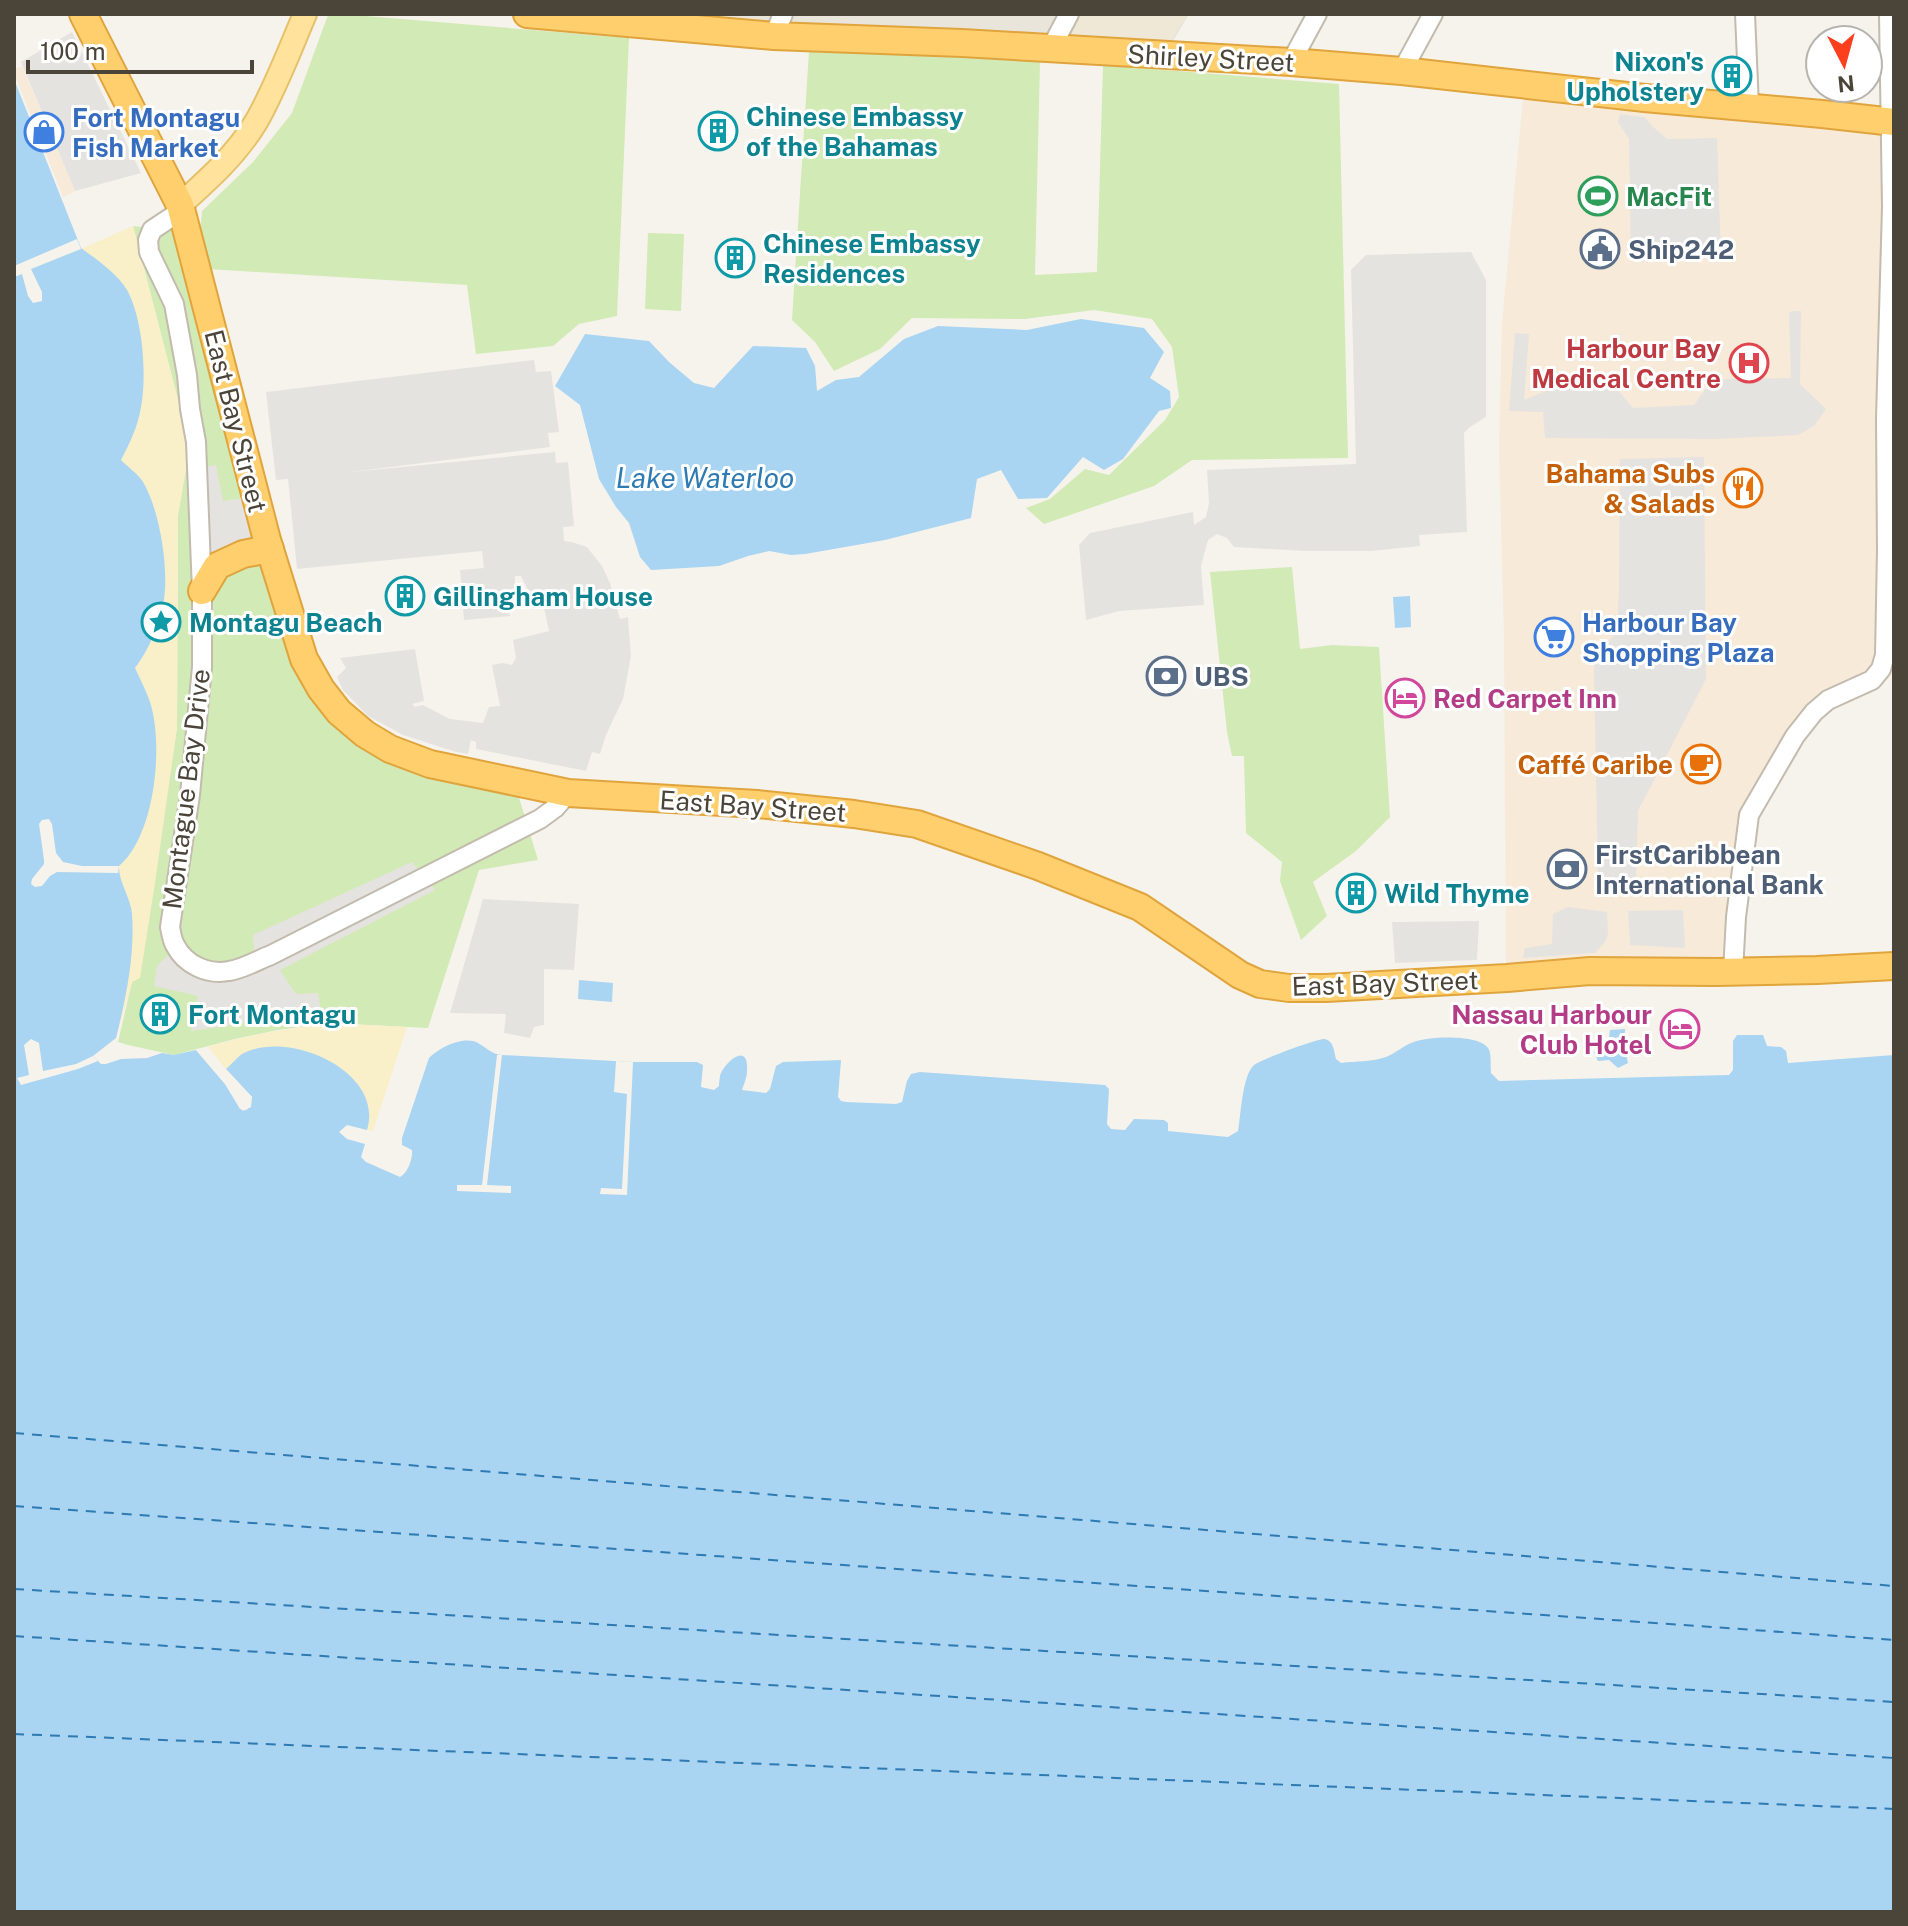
<svg xmlns="http://www.w3.org/2000/svg" width="1908" height="1926" font-family="'Public Sans',sans-serif">
  <style>
    .residential { fill: #eae5da }
    .commercial { fill: #f7ead8 }
    .education { fill: #efe8d6 }
    .green { fill: #d2eab5 }
    .sand { fill: #f9efc9 }
    .parking { fill: #e5e3e0 }
    .water { fill: #a9d4f2 }
    .pier { fill: #f6f3ec }
    .lines { fill: none; stroke-linecap: round; stroke-linejoin: round }
    .ferry { stroke: #2e7ab2; stroke-width: 2; stroke-dasharray: 10 8; stroke-linecap: butt }
    .minor-casing { stroke: #c2bbae; stroke-width: 22 }
    .major-casing { stroke: #e6c16a; stroke-width: 26 }
    .highway-casing { stroke: #e0a43c; stroke-width: 30 }
    .minor { stroke: #fff; stroke-width: 18 }
    .major { stroke: #ffe39c; stroke-width: 22 }
    .highway { stroke: #ffcf6e; stroke-width: 26 }
    .labels { text-anchor: middle; dominant-baseline: central; stroke-width: 6; stroke-linejoin: round; paint-order: stroke }
    .street-label { font-size: 26px; fill: #4b4439; stroke: #fff }
    .culture-label { font-size: 26px; font-weight: bold; fill: #0d838f; stroke: #fff; text-anchor: start }
    .shop-label { font-size: 26px; font-weight: bold; fill: #366cbe; stroke: #fff; text-anchor: start }
    .leisure-label { font-size: 26px; font-weight: bold; fill: #27864d; stroke: #fff; text-anchor: start }
    .service-label { font-size: 26px; font-weight: bold; fill: #4e5e75; stroke: #fff; text-anchor: start }
    .health-label { font-size: 26px; font-weight: bold; fill: #be3a42; stroke: #fff; text-anchor: end }
    .food-label { font-size: 26px; font-weight: bold; fill: #c56008; stroke: #fff; text-anchor: end }
    .hotel-label { font-size: 26px; font-weight: bold; fill: #b23c85; stroke: #fff; text-anchor: start }
    .water-label { font-size: 28px; font-style: italic; fill: #2e7ab2; stroke: #fff }
  </style>
  <rect width="100%" height="100%" fill="#f6f3ec"/>
  <polygon class="residential" points="637,14 1189,14 1172,43 794,29"/>
  <g class="commercial">
    <polygon points="22,66 75,191 63,197 14,73 14,69"/>
    <polygon points="1523,98 1883,131 1877,441 1879,606 1877,649 1874,664 1858,679 1824,693 1804,709 1742,815 1726,961 1506,964 1504,637 1499,447 1502,323"/>
  </g>
  <polygon class="education" points="1081,14 1187,14 1171,40 1069,37"/>
  <g class="green">
    <polygon points="328,15 354,15 629,38 617,316 579,324 553,346 476,354 467,285 208,269 200,234 202,211 253,162 292,113"/>
    <polygon points="809,51 1040,61 1035,275 1097,272 1103,65 1339,84 1348,458 1192,460 1154,486 1044,524 1026,508 1050,499 1085,469 1109,475 1165,420 1179,397 1172,347 1152,319 1094,310 1025,319 912,318 880,349 834,371 815,342 792,320"/>
    <polygon points="133,226 179,231 262,564 347,736 410,772 517,791 538,860 479,870 428,1028 329,1023 278,1030 235,1039 174,1055 128,1045 118,1042 132,982 165,802 177,728 178,515 190,446"/>
    <polygon points="648,233 684,234 681,311 645,309"/>
    <polygon points="1292,567 1300,649 1332,645 1379,647 1390,817 1356,851 1313,882 1327,916 1301,940 1280,881 1282,862 1246,833 1244,756 1232,756 1227,732 1210,572"/>
  </g>
  <g class="sand">
    <polygon points="133,226 190,446 178,515 177,728 155,883 140,978 132,982 116,1038 119,867 111,861 130,682 121,469 81,249"/>
    <path d="M 329,1023 L 407,1027 L 373,1131 L 361,1128 L 239,1072 L 232,1077 L 208,1047 C 247,1035 287,1029 329,1023 Z"/>
  </g>
  <g class="parking">
    <polygon points="72,32 141,173 75,191 21,62"/>
    <polygon points="1620,114 1644,117 1652,126 1667,139 1717,138 1721,257 1631,262 1629,139 1618,122"/>
    <polygon points="1471,252 1486,280 1486,417 1470,427 1464,433 1467,532 1419,535 1420,546 1371,551 1305,551 1234,547 1227,538 1217,534 1208,540 1201,566 1204,605 1119,611 1086,620 1079,545 1090,533 1193,512 1194,525 1206,517 1209,503 1207,470 1356,464 1351,270 1366,255"/>
    <polygon points="1792,311 1801,311 1800,384 1826,409 1814,426 1798,435 1716,439 1545,438 1543,412 1509,411 1515,333 1529,334 1524,400 1566,383 1611,382 1633,408 1694,405 1707,387 1715,379 1791,378 1789,313"/>
    <polygon points="534,360 536,372 551,371 559,432 548,433 550,447 351,472 555,452 556,463 568,462 574,526 563,527 564,541 572,542 587,547 602,566 610,583 620,619 628,617 631,656 623,699 606,735 600,754 592,752 586,771 476,749 476,742 471,740 468,754 456,752 403,735 368,716 343,690 337,677 346,668 340,658 415,649 424,701 412,704 415,707 423,705 450,719 483,723 489,707 500,706 492,665 502,663 512,665 516,658 513,640 549,631 542,598 530,594 521,576 515,576 515,591 508,594 510,616 464,620 460,570 484,568 482,551 297,569 288,479 276,480 266,392"/>
    <polygon points="1704,457 1706,679 1638,811 1636,881 1598,883 1594,664 1617,630 1619,590 1620,459"/>
    <polygon points="216,465 223,501 245,498 252,536 210,564 204,467"/>
    <polygon points="412,862 435,890 280,970 296,994 318,993 321,1012 191,1031 198,996 154,986 157,966 182,941 201,958 211,961 234,961 254,951 253,935"/>
    <polygon points="483,899 579,904 574,970 544,969 544,1025 534,1027 530,1038 504,1033 506,1014 450,1013"/>
    <polygon points="1568,907 1607,912 1608,935 1605,942 1595,953 1523,958 1525,948 1552,944 1553,914"/>
    <polygon points="1683,910 1685,948 1630,945 1628,911"/>
    <polygon points="1479,921 1477,960 1395,963 1392,922"/>
  </g>
  <g class="water">
    <path d="M 14,79 L 81,248 C 97,260 116,272 127,290 C 143,319 147,375 141,407 C 138,426 130,443 121,460 C 128,467 138,474 143,482 C 160,510 170,573 163,605 C 158,628 149,649 135,668 C 140,679 146,690 150,702 C 164,745 155,836 119,866 C 118,881 131,898 132,914 C 135,955 126,998 116,1038 L 93,1056 L 101,1064 L 106,1064 L 121,1059 L 147,1058 L 162,1053 L 174,1055 L 196,1050 L 225,1084 L 240,1109 L 247,1110 L 252,1097 L 226,1069 C 232,1064 238,1056 244,1053 C 290,1030 385,1072 367,1130 L 347,1125 L 339,1132 L 347,1139 L 365,1144 L 361,1157 L 366,1162 L 400,1177 C 408,1173 413,1158 412,1150 L 402,1145 L 402,1138 L 429,1058 C 439,1048 463,1035 478,1043 C 487,1048 491,1054 502,1055 L 633,1062 L 697,1062 L 703,1065 L 701,1087 L 714,1090 L 719,1086 C 719,1084 720,1074 721,1073 C 728,1059 749,1043 747,1071 C 747,1077 744,1084 742,1090 L 766,1093 L 770,1089 L 776,1066 L 783,1062 L 841,1060 L 838,1097 L 841,1101 L 846,1102 L 896,1104 L 902,1102 L 907,1081 L 911,1074 L 920,1072 L 1105,1085 L 1109,1089 L 1107,1124 L 1111,1129 L 1125,1130 L 1134,1119 L 1164,1120 L 1168,1123 L 1168,1131 L 1228,1137 L 1238,1131 C 1241,1115 1242,1076 1254,1065 C 1260,1060 1318,1038 1325,1039 C 1334,1041 1334,1052 1336,1059 L 1341,1063 C 1356,1061 1372,1062 1386,1057 C 1396,1053 1404,1045 1414,1042 C 1428,1036 1479,1034 1488,1048 C 1492,1054 1490,1065 1491,1073 L 1499,1081 L 1729,1075 L 1733,1070 L 1733,1041 L 1737,1035 L 1763,1035 L 1767,1046 L 1781,1047 L 1786,1051 L 1788,1063 L 1894,1055 L 1894,1912 L 14,1912 Z"/>
    <polygon points="1081,319 1144,328 1164,352 1150,378 1170,391 1171,408 1159,411 1123,459 1104,470 1083,457 1047,498 1018,499 1001,470 977,479 971,518 885,540 805,554 791,555 769,551 748,556 719,566 651,570 640,557 629,523 616,507 599,479 580,405 555,386 585,334 649,341 669,362 694,383 714,388 753,346 806,348 815,366 817,391 836,380 859,377 904,339 938,326 1027,330"/>
    <polygon points="1410,596 1411,627 1395,628 1393,597"/>
    <polygon points="579,980 613,983 612,1002 578,999"/>
    <polygon points="1625,1029 1624,1046 1628,1063 1618,1068 1609,1060 1598,1061 1594,1052 1608,1046 1610,1030"/>
  </g>
  <g class="pier">
    <polygon points="77,239 81,249 31,269 42,292 42,301 33,303 28,296 22,274 14,277 14,266"/>
    <polygon points="49,819 52,824 56,853 63,862 82,866 119,866 118,873 57,872 50,876 42,886 35,887 31,884 32,879 44,864 44,860 39,824 42,820"/>
    <polygon points="31,1039 39,1043 43,1071 76,1064 93,1056 98,1061 78,1069 21,1085 17,1078 29,1075 24,1045"/>
    <polygon points="201,1049 228,1081 243,1106 248,1105 248,1099 229,1079 222,1070 223,1066 252,1097 251,1107 243,1111 241,1109 225,1084 196,1050"/>
    <polygon points="497,1055 502,1055 487,1185 511,1186 511,1193 457,1191 457,1185 482,1185"/>
    <polygon points="616,1061 633,1062 627,1195 600,1194 601,1188 622,1189 627,1094 614,1092"/>
  </g>
  <g class="lines">
    <g class="ferry">
      <polyline points="14,1433 1894,1586"/>
      <polyline points="14,1506 1894,1640"/>
      <polyline points="14,1589 1894,1702"/>
      <polyline points="14,1636 1894,1758"/>
      <polyline points="14,1734 1894,1809"/>
    </g>
    <defs>
      <g id="minor">
        <polyline points="1745,14 1749,107"/>
        <polyline points="774,36 783,14"/>
        <polyline points="1050,50 1069,14"/>
        <polyline points="1291,62 1317,14"/>
        <polyline points="1402,71 1433,14"/>
        <path d="M 180,205 L 173,216 L 152,230 L 148,240 L 149,252 L 174,304 L 187,375 L 190,409 L 196,442 L 202,591 L 202,667 L 190,795 L 170,927 C 171,932 172,940 175,945 C 185,965 208,975 229,971 C 243,969 258,960 271,955 L 540,819 L 555,808 L 568,793"/>
        <polyline points="1733,972 1736,917 1749,815 1795,736 1814,712 1828,700 1872,680 1881,669 1885,655 1887,550 1886,419 1892,207 1889,14"/>
      </g>
      <path id="major" d="M 180,205 C 209,179 236,155 256,122 C 275,89 290,49 305,14"/>
      <g id="highway">
        <polyline points="83,14 180,205 267,540 304,659 321,689 339,712 365,734 390,749 430,764 568,793 757,804 854,814 917,824 1038,866 1140,907 1240,975 1260,984 1289,988 1326,988 1507,978 1590,971 1716,972 1817,970 1894,966"/>
        <polyline points="527,14 774,36 962,43 1291,62 1402,71 1645,98 1822,114 1894,122"/>
        <polyline points="202,591 217,566 243,554 270,549"/>
      </g>
    </defs>
    <use href="#minor" class="minor-casing"/>
    <use href="#major" class="major-casing"/>
    <use href="#highway" class="highway-casing"/>
    <use href="#minor" class="minor"/>
    <use href="#major" class="major"/>
    <use href="#highway" class="highway"/>
  </g>
  <defs>
    <symbol id="building-ring" viewBox="-11 -11 22 22"><circle r="9.5" fill="#fff" stroke="#0f9aa8" stroke-width="1.5"/><path d="M-4-6H4V6H1V3H-1V6H-4ZM-2.5-4.3h1.7v1.8h-1.7ZM.8-4.3h1.7v1.8H.8ZM-2.5-1h1.7V.8h-1.7ZM.8-1h1.7V.8H.8Z" fill="#0f9aa8"/></symbol>
    <symbol id="shop-ring" viewBox="-11 -11 22 22"><circle r="9.5" fill="#fff" stroke="#3f7fe0" stroke-width="1.5"/><path d="M-5-2.5h2.3a2.7 3.5 0 0 1 5.4 0H5L5.5 6h-11ZM-1.5-2.5h3a1.5 2.3 0 0 0-3 0Z" fill="#3f7fe0"/></symbol>
    <symbol id="stadium-ring" viewBox="-11 -11 22 22"><circle r="9.5" fill="#fff" stroke="#2e9e5b" stroke-width="1.5"/><path d="M0-5a6.5 5 0 1 0 0 10a6.5 5 0 1 0 0-10ZM-3.5-1.8h7v3.6h-7Z" fill="#2e9e5b"/></symbol>
    <symbol id="civic-ring" viewBox="-11 -11 22 22"><circle r="9.5" fill="#fff" stroke="#5c6f8a" stroke-width="1.5"/><path d="M-.6-6.5H3V-4.5H.6V-3L4-1V1h2V6H-6V1h2V-1L-.6-3ZM-1.2 2.5V6h2.4V2.5Z" fill="#5c6f8a"/></symbol>
    <symbol id="hospital-ring" viewBox="-11 -11 22 22"><circle r="9.5" fill="#fff" stroke="#e0444e" stroke-width="1.5"/><path d="M-5-5h3v3.5h4V-5h3V5h-3V1.5h-4V5h-3Z" fill="#e0444e"/></symbol>
    <symbol id="restaurant-ring" viewBox="-11 -11 22 22"><circle r="9.5" fill="#fff" stroke="#e8710a" stroke-width="1.5"/><path d="M-5-6h1v4h1v-4h1v4h1v-4h1v5L-1.5 .5V6h-2V.5L-5-1ZM5-6V6H3V1.5H1.5Q1.5-4 5-6Z" fill="#e8710a"/></symbol>
    <symbol id="sight-ring" viewBox="-11 -11 22 22"><circle r="9.5" fill="#fff" stroke="#0f9aa8" stroke-width="1.5"/><path d="M0-6L1.8-2.2L6-1.7L2.9 1.2L3.7 5.4L0 3.3L-3.7 5.4L-2.9 1.2L-6-1.7L-1.8-2.2Z" fill="#0f9aa8"/></symbol>
    <symbol id="supermarket-ring" viewBox="-11 -11 22 22"><circle r="9.5" fill="#fff" stroke="#3f7fe0" stroke-width="1.5"/><path d="M-6-5.5h2.5l.6 2H6L4.5 2H-2.5L-4.4-4H-6ZM-1.5 3.2a1.3 1.3 0 1 0 .1 0ZM3 3.2a1.3 1.3 0 1 0 .1 0Z" fill="#3f7fe0"/></symbol>
    <symbol id="bank-ring" viewBox="-11 -11 22 22"><circle r="9.5" fill="#fff" stroke="#5c6f8a" stroke-width="1.5"/><path d="M-6-4H6V4H-6ZM0-2.3a2.3 2.3 0 1 0 0 4.6a2.3 2.3 0 1 0 0-4.6Z" fill="#5c6f8a"/></symbol>
    <symbol id="hotel-ring" viewBox="-11 -11 22 22"><circle r="9.5" fill="#fff" stroke="#d1479c" stroke-width="1.5"/><path d="M-6-4.5h1.5V1H6V5H4.5V3h-9V5H-6ZM-4 0a1.8 1.8 0 1 1 3.6 0ZM.5 0V-2.5h3Q6-2.5 6 0Z" fill="#d1479c"/></symbol>
    <symbol id="cafe-ring" viewBox="-11 -11 22 22"><circle r="9.5" fill="#fff" stroke="#e8710a" stroke-width="1.5"/><path d="M-5.5-4.5H6V0H3Q3 3.5 0 3.5H-2.5Q-5.5 3.5-5.5 0ZM3-3.2v2h1.7v-2ZM-6 4.5H4V6H-6Z" fill="#e8710a"/></symbol>
  </defs>
  <g fill-rule="evenodd">
    <use href="#building-ring" x="1710" y="54" width="44" height="44"/>
    <use href="#building-ring" x="696" y="109" width="44" height="44"/>
    <use href="#shop-ring" x="22" y="110" width="44" height="44"/>
    <use href="#stadium-ring" x="1576" y="174" width="44" height="44"/>
    <use href="#civic-ring" x="1578" y="227" width="44" height="44"/>
    <use href="#building-ring" x="713" y="236" width="44" height="44"/>
    <use href="#hospital-ring" x="1727" y="341" width="44" height="44"/>
    <use href="#restaurant-ring" x="1721" y="466" width="44" height="44"/>
    <use href="#building-ring" x="383" y="574" width="44" height="44"/>
    <use href="#sight-ring" x="139" y="600" width="44" height="44"/>
    <use href="#supermarket-ring" x="1532" y="615" width="44" height="44"/>
    <use href="#bank-ring" x="1144" y="654" width="44" height="44"/>
    <use href="#hotel-ring" x="1383" y="676" width="44" height="44"/>
    <use href="#cafe-ring" x="1679" y="742" width="44" height="44"/>
    <use href="#bank-ring" x="1545" y="847" width="44" height="44"/>
    <use href="#building-ring" x="1334" y="871" width="44" height="44"/>
    <use href="#building-ring" x="138" y="992" width="44" height="44"/>
    <use href="#hotel-ring" x="1658" y="1007" width="44" height="44"/>
  </g>
  <g class="labels">
    <g class="street-label">
      <text transform="translate(1211 58) rotate(3)">Shirley Street</text>
      <text transform="translate(236 421) rotate(76)">East Bay Street</text>
      <text transform="translate(186 789) rotate(-83)">Montague Bay Drive</text>
      <text transform="translate(753 806) rotate(4)">East Bay Street</text>
      <text transform="translate(1385 983) rotate(-2)">East Bay Street</text>
    </g>
    <g class="culture-label">
      <text x="1704" y="61" text-anchor="end">Nixon's<tspan x="1704" dy="30">Upholstery</tspan></text>
      <text x="746" y="116">Chinese Embassy<tspan x="746" dy="30">of the Bahamas</tspan></text>
      <text x="763" y="243">Chinese Embassy<tspan x="763" dy="30">Residences</tspan></text>
      <text x="433" y="596">Gillingham House</text>
      <text x="189" y="622">Montagu Beach</text>
      <text x="1384" y="893">Wild Thyme</text>
      <text x="188" y="1014">Fort Montagu</text>
    </g>
    <g class="shop-label">
      <text x="72" y="117">Fort Montagu<tspan x="72" dy="30">Fish Market</tspan></text>
      <text x="1582" y="622">Harbour Bay<tspan x="1582" dy="30">Shopping Plaza</tspan></text>
    </g>
    <g class="leisure-label">
      <text x="1626" y="196">MacFit</text>
    </g>
    <g class="service-label">
      <text x="1628" y="249">Ship242</text>
      <text x="1194" y="676">UBS</text>
      <text x="1595" y="854">FirstCaribbean<tspan x="1595" dy="30">International Bank</tspan></text>
    </g>
    <g class="health-label">
      <text x="1721" y="348">Harbour Bay<tspan x="1721" dy="30">Medical Centre</tspan></text>
    </g>
    <g class="food-label">
      <text x="1715" y="473">Bahama Subs<tspan x="1715" dy="30">&amp; Salads</tspan></text>
      <text x="1673" y="764">Caffé Caribe</text>
    </g>
    <g class="hotel-label">
      <text x="1433" y="698">Red Carpet Inn</text>
      <text x="1652" y="1014" text-anchor="end">Nassau Harbour<tspan x="1652" dy="30">Club Hotel</tspan></text>
    </g>
    <g class="water-label">
      <text x="705" y="477">Lake Waterloo</text>
    </g>
  </g>
  <rect width="1908" height="1926" fill="none" stroke="#4b4439" stroke-width="32"/>
  <g transform="translate(1844 64) rotate(174)"><circle r="38" fill="#ffffff" stroke="#b7b4b0" stroke-width="2"/>
  <path d="M0-6L14 30L0 20L-14 30Z" fill="#fc3f1d"/>
  <text y="-12" font-size="22" font-weight="bold" text-anchor="middle" fill="#4b4439">N</text>
  </g>
  <path d="M28 60v12h224v-12" fill="none" stroke="#4b4439" stroke-width="4"/>
  <text x="40" y="60" font-size="24" fill="#4b4439" stroke="#ffffff" stroke-width="6" paint-order="stroke">100 m</text>
</svg>
